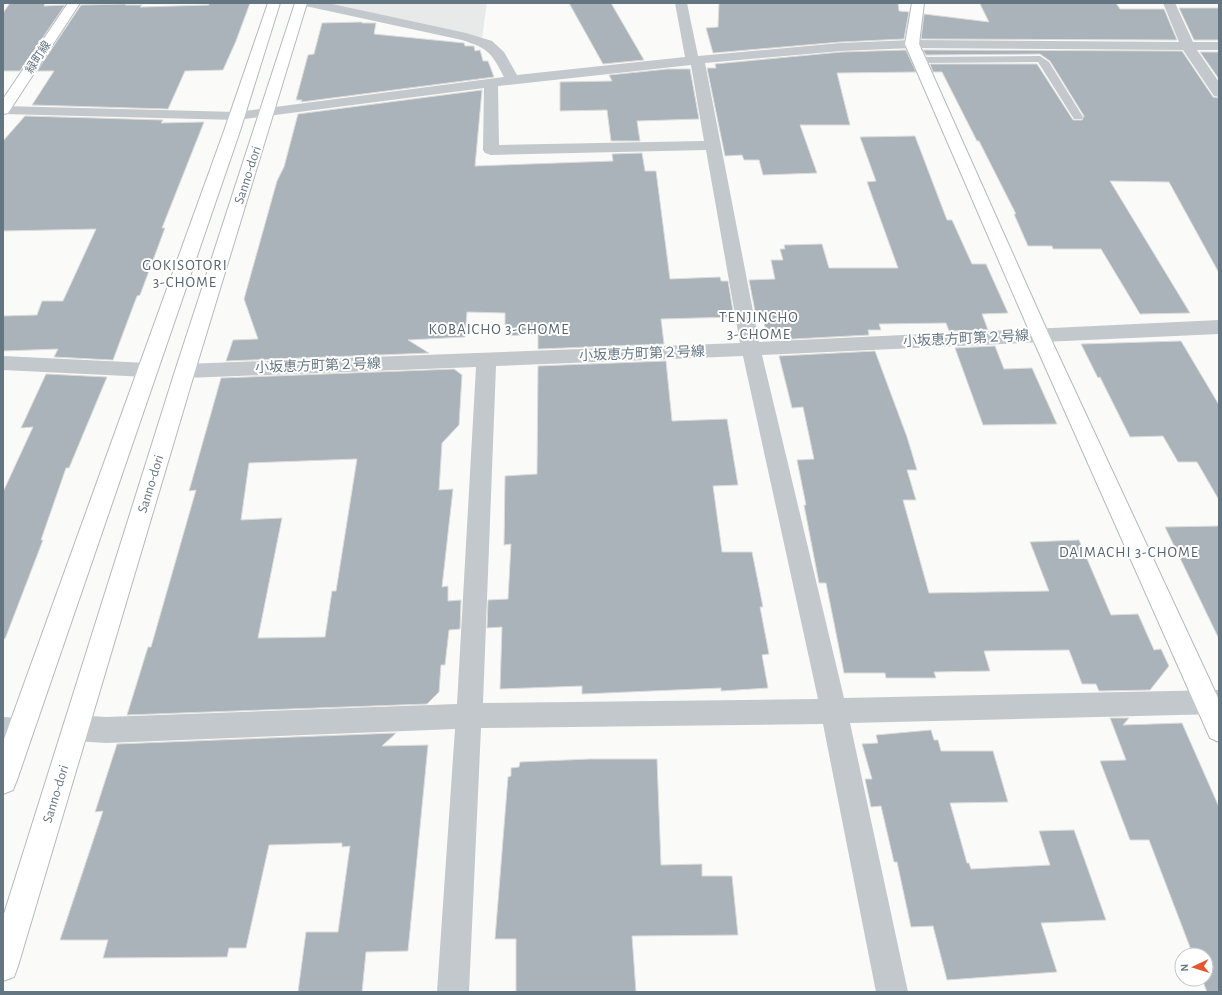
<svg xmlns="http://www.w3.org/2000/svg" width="1222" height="995" font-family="'Alegreya Sans','Noto Sans JP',sans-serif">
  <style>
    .built { fill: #e8e9e9 }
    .building { fill: #aab3b9; stroke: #dcdcda; fill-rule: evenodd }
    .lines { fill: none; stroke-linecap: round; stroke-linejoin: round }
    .secondary-casing { stroke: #b3babf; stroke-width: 2 }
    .primary-casing { stroke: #b5babe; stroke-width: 2 }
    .lane { fill: #c3c8cc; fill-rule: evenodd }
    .street { fill: #c3c8cc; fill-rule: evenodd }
    .secondary { fill: #fff; fill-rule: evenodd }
    .primary { fill: #fff; fill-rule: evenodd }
    .labels { text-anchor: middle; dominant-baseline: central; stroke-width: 4; stroke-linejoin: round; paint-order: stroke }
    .far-street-label { font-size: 12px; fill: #657683; stroke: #fff }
    .street-label { font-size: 14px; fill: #657683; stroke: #fff }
    .neighbourhood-label { font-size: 15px; letter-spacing: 1px; fill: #57646e; stroke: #fff }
  </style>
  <rect width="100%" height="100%" fill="#fafaf8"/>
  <polygon class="built" points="329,3 487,3 482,38"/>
  <g class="building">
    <polygon points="10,3 45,3 44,6 65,5 20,71 3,71 3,13"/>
    <polygon points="209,3 250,3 236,41 223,70 185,71 168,109 32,105 54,71 37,71 81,5 126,4 125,5 142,5 140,7 209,5"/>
    <polygon points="569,3 611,3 644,60 603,64"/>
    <polygon points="719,3 898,3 899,11 909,12 904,39 841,42 713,53 706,28 718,27"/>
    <polygon points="984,3 1116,3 1120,9 1164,9 1177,40 921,39 924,14 989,22 980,4"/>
    <polygon points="1179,8 1219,8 1219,40 1194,40"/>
    <polygon points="362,22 362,23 376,23 374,34 464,43 465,46 474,46 475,51 480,50 483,61 488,61 494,77 301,102 302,100 296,100 308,55 314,54 322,23"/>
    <polygon points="906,50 916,72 837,73 850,125 800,125 817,173 763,175 759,160 744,160 742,155 725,156 707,68 716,68 715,64 841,52"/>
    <polygon points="923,50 1182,51 1213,97 1219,98 1219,273 1169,182 1110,181 1190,313 1140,314 1101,249 1053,249 1052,246 1028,246 1014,214 1016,214 979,141 977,141 942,72 933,72 930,64 1037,64 1073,120 1082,120 1084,116 1050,61 1040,54 926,55"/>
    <polygon points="1200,52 1219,52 1219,79"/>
    <polygon points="668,69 690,69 699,119 637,121 640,141 611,141 607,110 560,111 560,82 612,81 609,75"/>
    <polygon points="482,90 475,166 613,161 612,154 642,153 645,171 656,171 670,279 720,277 721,281 728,281 734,317 661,319 664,344 538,349 538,334 505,336 505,313 467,312 465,337 408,340 429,353 226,361 233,340 258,339 244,299 277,181 284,167 298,114"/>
    <polygon points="25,116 163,120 161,123 204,122 162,228 165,228 140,295 137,296 113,360 54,357 58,349 3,351 3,316 37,315 42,301 63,301 96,229 3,231 3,141"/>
    <polygon points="915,136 947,220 952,220 972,264 986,264 1008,313 982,314 988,330 949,331 946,323 879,324 881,330 868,330 869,335 775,340 773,332 765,327 763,316 756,316 749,280 775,279 771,260 783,260 780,249 785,249 784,245 822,244 829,268 898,268 867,182 876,181 860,137"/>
    <polygon points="1181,341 1219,405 1219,500 1197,462 1178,462 1163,436 1130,437 1100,377 1098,378 1081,344"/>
    <polygon points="995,346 1004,369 1032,368 1057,424 983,425 955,348"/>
    <polygon points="875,351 907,437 917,470 907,470 916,500 903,500 929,593 1049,591 1030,542 1079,540 1111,615 1138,614 1154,650 1161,649 1169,666 1150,690 1099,691 1096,684 1082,684 1069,650 984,651 990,671 934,672 936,678 886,678 885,673 844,673 826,583 819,583 804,505 806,505 797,460 814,459 803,407 792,408 779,356"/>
    <polygon points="666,361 672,421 727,419 738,485 713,486 722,552 752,552 763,607 760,607 769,654 762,655 768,688 721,691 721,688 582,694 582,686 500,689 502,627 487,628 488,600 508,599 511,544 504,545 505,476 537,474 538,366"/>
    <path d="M 454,369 L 462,375 L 459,425 L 442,443 L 439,490 L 453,489 L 442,587 L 448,586 L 448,601 L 461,600 L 460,629 L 449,630 L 445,665 L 441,665 L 439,692 L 427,704 L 127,715 L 148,647 L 151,647 L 196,490 L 189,491 L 221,378 ZM 357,459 L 336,591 L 332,591 L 325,637 L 258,638 L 282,518 L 241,520 L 249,463 Z"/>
    <polygon points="46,374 107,377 69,468 66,468 41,540 43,540 5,639 3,638 3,492 33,427 21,428"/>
    <polygon points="1219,526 1219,639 1165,527"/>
    <polygon points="1110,718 1129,718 1123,725 1182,723 1219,807 1219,992 1207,992 1202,979 1206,979 1206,955 1193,955 1149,840 1130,840 1100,761 1126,760"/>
    <polygon points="931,730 934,740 938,740 941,751 993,751 1008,802 950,803 967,863 969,863 971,869 1050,865 1039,831 1074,830 1106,920 1041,923 1057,972 947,980 933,926 911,927 897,862 894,862 881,806 871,807 865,779 872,779 862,744 878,743 876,735"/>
    <polygon points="396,733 382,746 428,745 408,951 366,952 362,992 298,992 306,932 338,932 350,846 342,847 342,843 269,845 246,948 229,948 227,957 103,958 108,940 60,940 103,811 95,812 117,744"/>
    <polygon points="590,759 657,759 661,865 702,864 702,876 732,876 738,935 632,936 636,992 516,992 516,939 495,939 508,777 511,776 511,768 519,767 520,762"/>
  </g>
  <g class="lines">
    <defs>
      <g id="secondary">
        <polygon points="68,3 80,3 8,113 3,114 3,99"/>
        <polygon points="912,3 924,3 919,44 1049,335 1219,700 1219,742 1210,738 1031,335 905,44"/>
      </g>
      <g id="primary">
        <polygon points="268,3 280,3 240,131 17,780 13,790 3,794 3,742 224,131"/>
        <polygon points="295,3 307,3 195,371 18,966 14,977 3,981 3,917 175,371"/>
      </g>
    </defs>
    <use href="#secondary" class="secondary-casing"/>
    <use href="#primary" class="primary-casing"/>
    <polygon class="lane" points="1040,56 1049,62 1083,117 1082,119 1074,119 1038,62 919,63 914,60 919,57"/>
    <g class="street">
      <path d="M 304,3 L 328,3 L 466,33 L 492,41 L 504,52 L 517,75 L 685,57 L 675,3 L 687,3 L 698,56 L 841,43 L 912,40 L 1179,42 L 1163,3 L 1175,3 L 1193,42 L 1219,42 L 1219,50 L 1197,50 L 1219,82 L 1219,97 L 1214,96 L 1183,50 L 912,48 L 841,51 L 705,63 L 759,342 L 1219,320 L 1219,334 L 762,355 L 844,698 L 1219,690 L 1219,714 L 850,723 L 908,992 L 876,992 L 823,724 L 481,728 L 469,992 L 437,992 L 455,729 L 106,743 L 76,741 L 67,737 L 63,728 L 67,719 L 76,715 L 106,717 L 457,704 L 476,367 L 185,378 L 178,376 L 175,371 L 178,366 L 185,364 L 740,343 L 706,150 L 491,155 L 485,153 L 483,150 L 484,88 L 237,120 L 3,114 L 3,106 L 237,112 L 504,77 C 491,52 489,49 462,40 L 310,7 L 305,6 ZM 691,65 L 704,141 L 499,145 L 498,86 ZM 743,356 L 818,699 L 483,703 L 496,366 Z"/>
      <polygon points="3,356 147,363 154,365 157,370 154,375 147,377 3,370"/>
      <polygon points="3,717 20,718 29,722 33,731 29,740 20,744 3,743"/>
    </g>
    <use href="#secondary" class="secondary"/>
    <use href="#primary" class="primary"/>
  </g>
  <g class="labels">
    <g class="far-street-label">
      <text transform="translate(38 57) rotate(-57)">緑町線</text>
    </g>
    <g class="street-label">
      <text transform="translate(248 175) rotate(-72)">Sanno-dori</text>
      <text transform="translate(966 339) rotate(-3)">小坂恵方町第２号線</text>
      <text transform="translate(642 354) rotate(-2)">小坂恵方町第２号線</text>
      <text transform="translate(318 366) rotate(-2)">小坂恵方町第２号線</text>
      <text transform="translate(151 484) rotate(-73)">Sanno-dori</text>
      <text transform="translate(56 794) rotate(-73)">Sanno-dori</text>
    </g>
    <g class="neighbourhood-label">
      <text x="185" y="265">GOKISOTORI<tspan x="185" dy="17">3-CHOME</tspan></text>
      <text x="759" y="317">TENJINCHO<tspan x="759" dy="17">3-CHOME</tspan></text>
      <text x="499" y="329">KOBAICHO 3-CHOME</text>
      <text x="1129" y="552">DAIMACHI 3-CHOME</text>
    </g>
  </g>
  <rect width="1222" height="995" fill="none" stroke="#657683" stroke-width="8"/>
  <g transform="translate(1194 967) rotate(266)"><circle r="19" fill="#ffffff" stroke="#c1c8cd"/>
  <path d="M0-3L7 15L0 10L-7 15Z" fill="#e4572e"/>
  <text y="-6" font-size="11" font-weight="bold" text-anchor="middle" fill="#657683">N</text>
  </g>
</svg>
